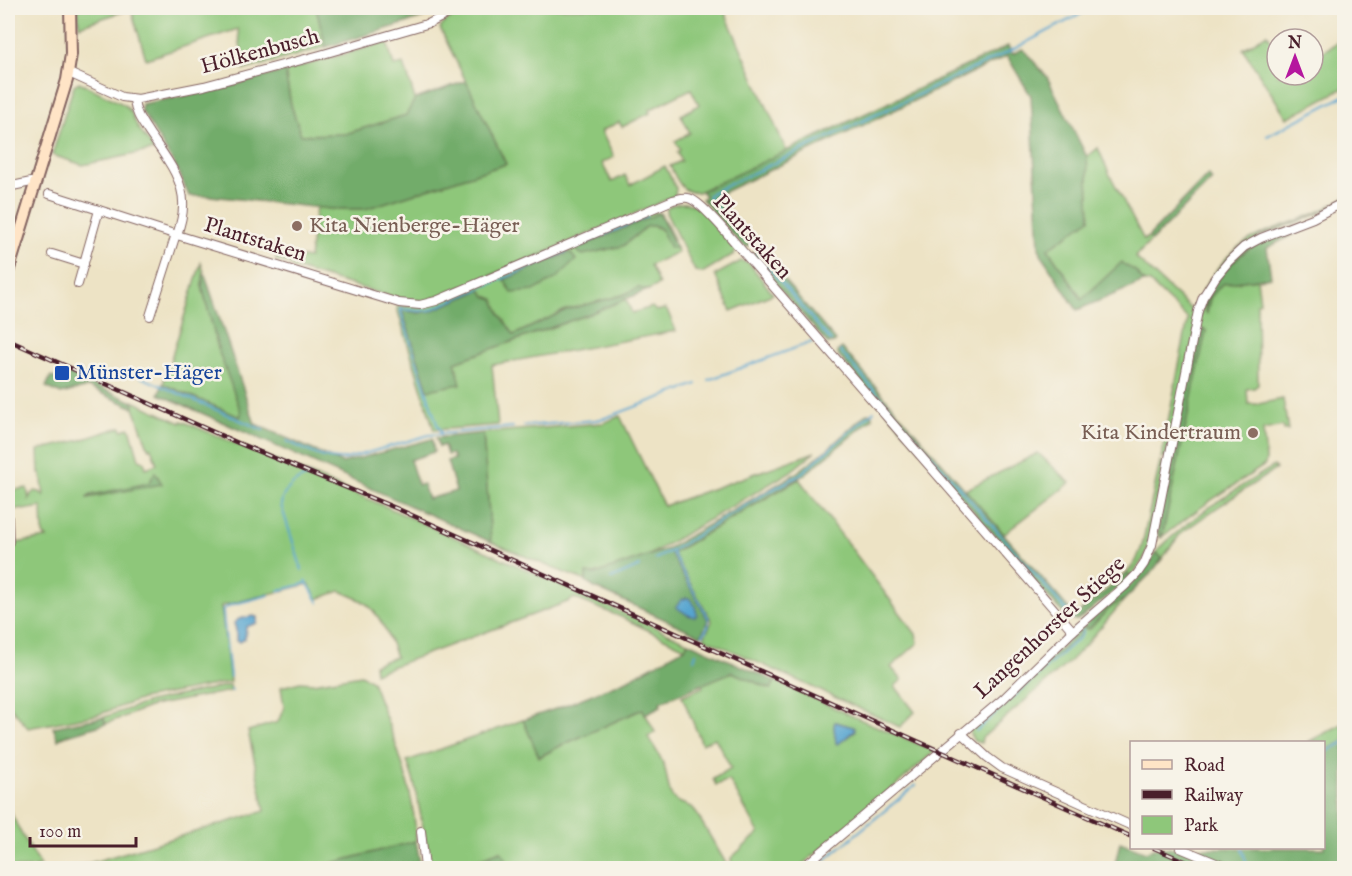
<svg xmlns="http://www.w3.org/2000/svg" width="1352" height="876" font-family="'IM FELL English',serif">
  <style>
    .green { fill: #8ec77a; stroke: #6c7352; stroke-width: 1.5; fill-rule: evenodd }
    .forest { fill: #72ac6a; stroke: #5e664a; stroke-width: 1.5 }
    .water { fill: #57a5d0; stroke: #50627e; stroke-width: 1.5 }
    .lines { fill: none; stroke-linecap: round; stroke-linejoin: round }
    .stream { stroke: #57a5d0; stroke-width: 2 }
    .minor-casing { stroke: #836461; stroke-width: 10 }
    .secondary-casing { stroke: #836461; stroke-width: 14 }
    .minor { stroke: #fff; stroke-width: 8 }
    .secondary { stroke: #ffe4c6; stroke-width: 10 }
    .rail-casing { stroke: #4a1f2b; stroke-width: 4.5 }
    .rail { stroke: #f7f3e8; stroke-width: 2; stroke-dasharray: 7; stroke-linecap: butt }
    .education-dot { fill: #8d6e63; stroke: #f7f3e8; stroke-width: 2 }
    .transit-dot { fill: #1a4fb4; stroke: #f7f3e8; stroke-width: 2 }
    .labels { text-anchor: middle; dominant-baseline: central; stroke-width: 5; stroke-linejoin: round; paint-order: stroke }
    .street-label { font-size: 22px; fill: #4a1f2b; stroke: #f7f3e8 }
    .education-label { font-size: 22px; fill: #785e54; stroke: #f7f3e8; text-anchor: start }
    .transit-label { font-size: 22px; fill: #164399; stroke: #f7f3e8; text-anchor: start }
  </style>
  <rect width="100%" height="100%" fill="#f7f3e8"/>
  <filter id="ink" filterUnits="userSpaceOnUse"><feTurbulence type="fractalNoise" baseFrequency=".0167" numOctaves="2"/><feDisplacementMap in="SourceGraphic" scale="12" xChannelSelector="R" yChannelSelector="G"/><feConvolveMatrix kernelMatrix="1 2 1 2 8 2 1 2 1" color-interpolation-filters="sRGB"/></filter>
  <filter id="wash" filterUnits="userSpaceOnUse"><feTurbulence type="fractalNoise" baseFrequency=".008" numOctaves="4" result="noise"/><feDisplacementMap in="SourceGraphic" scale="24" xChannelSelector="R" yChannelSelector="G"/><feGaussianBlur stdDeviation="1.35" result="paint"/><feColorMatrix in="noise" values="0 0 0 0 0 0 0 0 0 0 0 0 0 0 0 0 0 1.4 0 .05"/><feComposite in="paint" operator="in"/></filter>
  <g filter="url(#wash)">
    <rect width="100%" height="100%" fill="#ede3c5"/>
    <g class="green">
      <polygon points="78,8 316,8 326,47 244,70 238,29 146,59 131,9 79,26"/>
      <path d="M 471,8 L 723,8 L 787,152 L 698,192 C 681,194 677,179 670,166 L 681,161 L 677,152 L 680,150 L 675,141 L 690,133 L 681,115 L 699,105 L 691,89 L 649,110 L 650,113 L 622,127 L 619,122 L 601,131 L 614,157 L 602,163 L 612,182 L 625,175 L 630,185 L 665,166 L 676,188 L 675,196 L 466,287 L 425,301 L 406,301 L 294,268 L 288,263 L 276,260 L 277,254 L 309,258 L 316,207 L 331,209 L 365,209 L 506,164 L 440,28 L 446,21 Z"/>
      <polygon points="1267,34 1277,49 1277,75 1313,75 1313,58 1344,38 1344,88 1287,118 1243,49"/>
      <polygon points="387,42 394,66 404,64 415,99 407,115 345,134 301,135 291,105 285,71"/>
      <polygon points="79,82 125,105 131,112 137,126 154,150 83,165 52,155 74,85"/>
      <path d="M 1098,148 L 1109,173 L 1144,240 L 1148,237 L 1152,240 L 1135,257 L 1192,310 L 1194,309 C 1203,286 1225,254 1247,241 C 1267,229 1290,224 1311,215 C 1323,210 1334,204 1344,198 L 1344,200 L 1318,214 L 1260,236 L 1206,287 L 1166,457 L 1161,458 L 1188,319 L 1149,282 L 1144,282 L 1134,270 L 1082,299 L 1048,249 L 1090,219 L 1087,157 Z"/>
      <path d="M 685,203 L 691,204 L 701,209 L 736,250 L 734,254 L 702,273 L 695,271 L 666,213 L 667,208 C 672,204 678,203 685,203 Z"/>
      <path d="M 652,212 L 658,212 L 661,214 L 674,239 L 672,240 L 658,214 L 623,246 L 647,226 C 662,225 665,235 670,247 L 676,248 L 678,252 L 650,265 L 659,285 L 648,290 L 638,288 L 623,295 L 566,310 L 514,335 L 500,314 L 494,299 L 486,296 L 481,290 L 431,311 L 419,313 L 455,362 L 589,314 L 626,299 L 632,313 L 652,307 L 656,311 L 665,309 L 668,312 L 676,331 L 492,365 L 498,425 L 434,430 L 397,308 L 398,306 L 413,306 Z"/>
      <path d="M 1293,228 L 1302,230 L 1294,234 L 1293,232 L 1236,259 L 1207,298 L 1204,306 L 1207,313 L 1210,298 L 1221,284 L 1257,279 L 1260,302 L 1257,303 L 1258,385 L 1254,388 L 1247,389 L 1248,404 L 1258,404 L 1283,399 L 1288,430 L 1284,430 L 1283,426 L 1263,430 L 1266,459 L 1265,465 L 1210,501 L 1160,538 L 1157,535 L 1202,305 L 1222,273 L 1246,249 ZM 1205,332 L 1162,537 L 1158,530 L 1189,380 L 1195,365 L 1199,339 Z"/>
      <polygon points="741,261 749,263 773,294 731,311 715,275"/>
      <polygon points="201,263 204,272 202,286 219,352 242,412 240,418 163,384"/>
      <path d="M 133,401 L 181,423 L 182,421 L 380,504 L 688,642 L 685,648 L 621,617 L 574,598 L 570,601 L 375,673 L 374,664 L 396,657 C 389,638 380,611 362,601 C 355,597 347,594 340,591 L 317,599 L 309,584 L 221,606 L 230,682 L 142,699 L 97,715 L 28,728 L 8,704 L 8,547 L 10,544 L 47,538 L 43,535 L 42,507 L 23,510 L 22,508 L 8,511 L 8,491 L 27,488 L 29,499 L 31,494 L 35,491 L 40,492 L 44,496 L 41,473 L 39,473 L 38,450 L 81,440 L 121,427 L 122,430 L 130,428 L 139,459 L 144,461 L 146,468 L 157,464 L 151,448 L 148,448 L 134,408 Z"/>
      <polygon points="620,416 664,506 815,452 790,472 646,557 595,574 586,573 586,581 555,569 491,542 483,433 603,423"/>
      <polygon points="1038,453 1070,483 1004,534 965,490"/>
      <polygon points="1160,462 1164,465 1151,535 1144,558 1131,577 1127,573 1136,561 1142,546"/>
      <path d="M 1274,466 L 1276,469 L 1221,505 L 1181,533 L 1162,559 L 1156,552 C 1190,517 1233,491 1274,466 Z"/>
      <polygon points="799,479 916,634 918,643 891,667 902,680 895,686 915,712 900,727 704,638 712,621 673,553"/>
      <polygon points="1121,600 1124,600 1089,641 1069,662 982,738 981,743 974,741 970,734 970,730 1014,693 1016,695 1081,635 1081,631 1079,630 1083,627 1087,629 1090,629 1107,610"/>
      <path d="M 732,672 L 770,689 L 775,681 L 857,718 L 935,751 L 857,820 L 798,868 L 734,868 L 731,862 L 731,858 L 759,833 L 729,780 L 716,785 L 713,779 L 731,768 L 715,738 L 702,744 L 682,696 L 703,687 L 702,684 ZM 835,722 L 847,725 L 854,732 L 838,744 L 836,743 C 836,736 833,729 835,722 Z"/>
      <path d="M 361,675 L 372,681 C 391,732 415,785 416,841 L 314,868 L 73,868 L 265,811 L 248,731 L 278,722 L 284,707 L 281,687 L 300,682 L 313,683 Z"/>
      <polygon points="230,685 231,691 152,706 105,724 104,717 149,702"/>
      <path d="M 643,709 L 655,732 L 648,737 C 653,746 661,756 664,766 C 668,776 667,789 673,798 C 678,804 688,804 694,809 L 727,865 L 728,865 L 730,868 L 510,868 L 501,851 L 453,868 L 431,868 L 414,782 L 407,761 L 523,720 L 540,757 L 560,746 Z"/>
      <polygon points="1344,723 1344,741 1324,752 1324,742 1308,742"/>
      <polygon points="8,807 21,833 41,866 29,868 8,868"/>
    </g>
    <g class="forest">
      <polygon points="316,8 442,8 423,18 326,47"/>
      <polygon points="1008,46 1012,54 1023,49 1047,77 1087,157 1090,219 1048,249 1082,299 1122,262 1125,265 1134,270 1144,282 1077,310 1042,256 1039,247 1031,96 1007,56 716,196 715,200 750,241 750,244 746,247 740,243 702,199 705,196 701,191"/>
      <polygon points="285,71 291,105 301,135 345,134 406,115 415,99 466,81 506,164 365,209 331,209 210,196 189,196 178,170 141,110 142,104 220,89"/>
      <polygon points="1208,175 1212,180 1152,240 1148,237"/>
      <polygon points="659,213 676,248 670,248 661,229 656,226 647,226 623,246 583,255 579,253 576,249"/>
      <path d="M 1289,231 L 1294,234 L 1267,248 L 1271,277 L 1222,284 L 1210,298 L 1207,313 L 1205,312 C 1205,288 1234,257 1254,246 C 1265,239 1277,235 1289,231 Z"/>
      <polygon points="755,251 759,251 836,341 834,343 828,344 753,258 753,254"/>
      <polygon points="570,252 576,260 557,278 534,291 512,293 504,280"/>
      <polygon points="204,272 255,424 342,463 432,439 434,452 410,460 418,485 423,484 428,499 456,491 447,461 454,459 452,454 447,455 444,445 439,447 436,438 483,433 491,542 159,394 163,384 240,417 241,412 219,352 202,286"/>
      <polygon points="638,288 648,290 589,314 455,362 461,384 428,390 402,310 419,313 431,311 481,290 486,296 494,299 500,314 514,335 566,310 623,295"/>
      <polygon points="1202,329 1206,331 1162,537 1160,536 1158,530 1189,380 1195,365"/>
      <polygon points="842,348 1075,616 1127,573 1131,577 1082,617 1077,620 1069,619 1058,608 838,355 837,352"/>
      <polygon points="60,370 133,402 134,408 88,387 61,394 46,387 51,376 56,379"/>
      <polygon points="867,413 872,414 873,418 804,475 671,554 708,620 701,636 593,587 586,581 586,573 595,574 667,549 795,474 829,448"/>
      <polygon points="155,472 162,484 87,498 87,497 90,496 90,495 149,483"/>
      <path d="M 1157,552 L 1162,559 L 1152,572 L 1124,600 C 1110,605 1100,618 1090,628 L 1087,629 L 1083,627 L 1140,576 Z"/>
      <polygon points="1079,630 1081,631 1081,635 1016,695 1015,695 1014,693"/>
      <polygon points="688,642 775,681 771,689 732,672 660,702 661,706 645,714 643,709 560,746 539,757 523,720 558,708 627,680 685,648"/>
      <polygon points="104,717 105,724 64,736 58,740 53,727"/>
      <polygon points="1344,741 1344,868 1114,868 1120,842 1146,852 1154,848 1324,848 1324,752"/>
      <polygon points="416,841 421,868 314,868"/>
      <polygon points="501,851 510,868 453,868"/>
    </g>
    <g class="water">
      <polygon points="686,598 689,598 695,606 697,614 695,617 688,615 676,607 681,600"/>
      <polygon points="253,616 257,617 257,623 246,627 245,639 240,642 236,641 236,630 234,623 239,619"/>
      <path d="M 835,722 L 853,727 L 855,730 L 838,744 L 836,743 C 836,736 832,727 835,722 Z"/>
    </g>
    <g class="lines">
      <g class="stream">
        <polyline points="1267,136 1344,96"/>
        <polyline points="745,240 711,202 709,198 709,195 711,193 1010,51 1092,8"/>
        <polyline points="575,247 647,216"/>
        <polyline points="756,253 831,341"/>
        <polyline points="840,351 1073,618"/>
        <polyline points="141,377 263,430"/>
        <polyline points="708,380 812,342"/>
        <polyline points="524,426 596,420 605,418 697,384"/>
        <polyline points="442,434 437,424 401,312 401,309 420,311 430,310 567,251"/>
        <path d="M 287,441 C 307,450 324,461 346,459 L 429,435 L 513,427"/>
        <polyline points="671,551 709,619 708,626 703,635"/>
        <polyline points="655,559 671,551 766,493 798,476 874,411"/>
        <path d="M 302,570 L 281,505 C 282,491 296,479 309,476"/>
        <polyline points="611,579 640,566"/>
        <polyline points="306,581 319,603"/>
        <polyline points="278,591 307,583"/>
        <polyline points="694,659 696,653"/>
        <polyline points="230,677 223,613 223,609 231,605 269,595"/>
        <polyline points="231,689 232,691"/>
        <polyline points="976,731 1079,638 1082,634 1083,630"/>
        <polyline points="1324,753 1344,742"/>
        <polyline points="1242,848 1248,868"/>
        <polyline points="816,867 916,785"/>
      </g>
    </g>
  </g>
  <g filter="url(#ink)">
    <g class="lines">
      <defs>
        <g id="minor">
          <polyline points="69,73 122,97 138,99 204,86 320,55 430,23 459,8"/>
          <path d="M 134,100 C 135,113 142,122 149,133 C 164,155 185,180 183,207 C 183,217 180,226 177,235 L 399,303 L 420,305 L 436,301 L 673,200 C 678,199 683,197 688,198 C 701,200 733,241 744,253 L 1073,631"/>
          <polyline points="8,187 31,182 36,184"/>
          <polyline points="49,194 177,235"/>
          <polyline points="52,254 84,264"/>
          <polyline points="78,284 99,210"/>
          <polyline points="150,316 176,234"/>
          <polyline points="8,517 9,542 8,543"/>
          <polyline points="961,733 987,757 1002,768 1132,826"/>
          <polyline points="421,831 425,868"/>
          <polyline points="1180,848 1228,868"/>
          <polyline points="802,868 1003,699 1073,631 1125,586 1137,574 1144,564 1152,545 1198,311 1203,297 1215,278 1229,261 1244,247 1261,238 1313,218 1344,202"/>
        </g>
        <polyline id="secondary" points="8,272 67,80 71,54 70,8"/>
      </defs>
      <use href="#minor" class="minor-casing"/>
      <use href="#secondary" class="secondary-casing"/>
      <use href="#minor" class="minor"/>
      <use href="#secondary" class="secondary"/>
      <defs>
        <g id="rail">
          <polyline points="8,340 238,443 398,509 1132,837"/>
          <polyline points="1154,848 1201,868"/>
        </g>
      </defs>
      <use href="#rail" class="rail-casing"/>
      <use href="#rail" class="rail"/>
    </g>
  </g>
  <g class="education-dot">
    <circle cx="297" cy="226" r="6"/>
    <circle cx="1253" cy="433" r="6"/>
  </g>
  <rect class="transit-dot" x="54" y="365" width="16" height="16" rx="3"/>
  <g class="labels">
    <g class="street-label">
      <text transform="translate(260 52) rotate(-15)">Hölkenbusch</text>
      <text transform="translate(752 237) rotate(48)">Plantstaken</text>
      <text transform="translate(255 240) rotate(17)">Plantstaken</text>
      <text transform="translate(1050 628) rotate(-43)">Langenhorster Stiege</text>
    </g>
    <g class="education-label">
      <text x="309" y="226">Kita Nienberge-Häger</text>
      <text x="1241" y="433" text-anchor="end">Kita Kindertraum</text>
    </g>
    <g class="transit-label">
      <text x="76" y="373">Münster-Häger</text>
    </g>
  </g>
  <rect width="1352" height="876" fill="none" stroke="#f7f3e8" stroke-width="30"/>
  <rect x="1130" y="741" width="195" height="108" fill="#f7f3e8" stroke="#b29e9c" stroke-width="1.5"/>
  <rect x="1142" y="760" width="30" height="9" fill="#ffe4c6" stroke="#b29e9c" stroke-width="1.5"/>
  <text x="1184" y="771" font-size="18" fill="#4a1f2b">Road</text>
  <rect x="1142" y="790" width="30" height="9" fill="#4a1f2b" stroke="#b29e9c" stroke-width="1.5"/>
  <text x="1184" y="801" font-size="18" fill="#4a1f2b">Railway</text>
  <rect x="1142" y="816" width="30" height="18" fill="#8ec77a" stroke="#b29e9c" stroke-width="1.5"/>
  <text x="1184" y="831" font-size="18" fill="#4a1f2b">Park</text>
  <g transform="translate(1295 57)"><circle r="28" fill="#f7f3e8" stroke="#b29e9c" stroke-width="1.5"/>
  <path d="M0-4.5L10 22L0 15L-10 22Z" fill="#b5179e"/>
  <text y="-9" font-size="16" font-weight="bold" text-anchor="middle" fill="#4a1f2b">N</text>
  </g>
  <path d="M30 837v9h106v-9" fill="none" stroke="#4a1f2b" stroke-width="3"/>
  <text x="39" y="837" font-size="18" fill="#4a1f2b" stroke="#f7f3e8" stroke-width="4.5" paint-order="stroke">100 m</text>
</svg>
